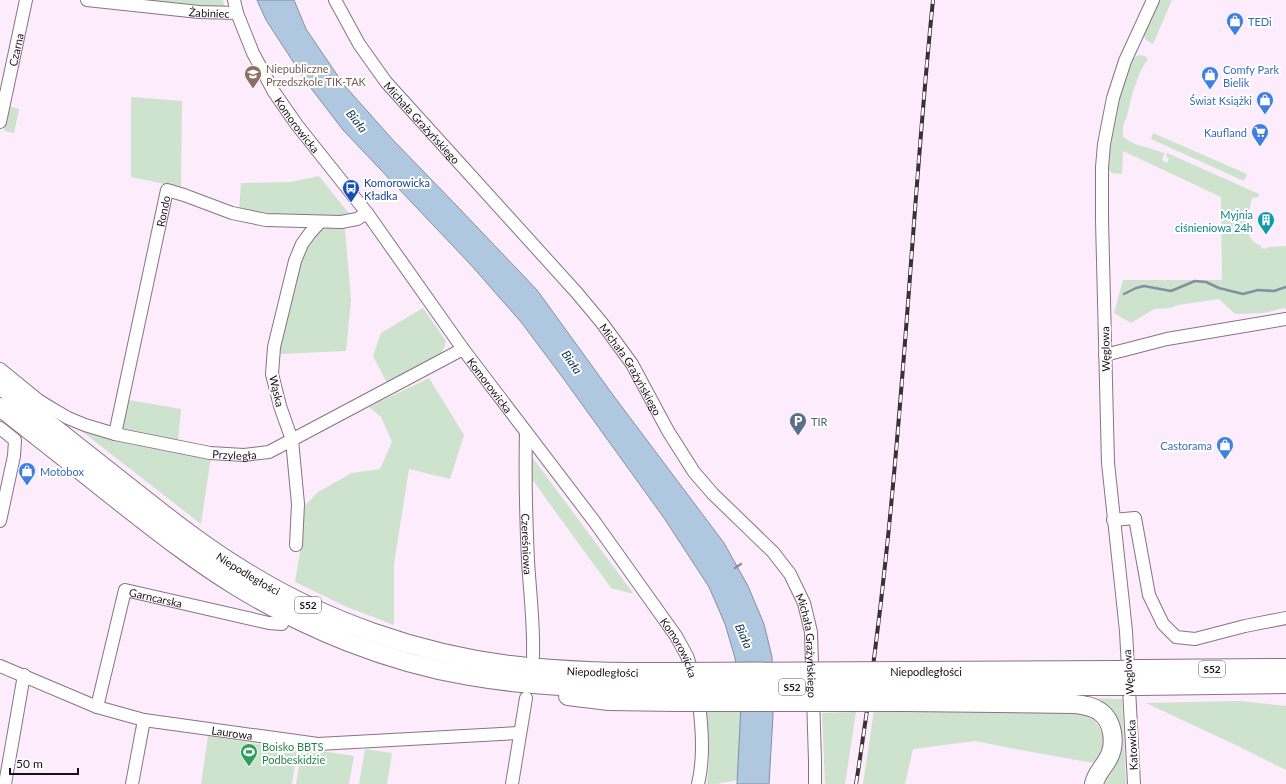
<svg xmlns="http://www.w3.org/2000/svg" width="1286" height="784" font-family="Lato,sans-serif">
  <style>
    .green { fill: #cde3cd }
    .water { fill: #afc8df; stroke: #8290a3 }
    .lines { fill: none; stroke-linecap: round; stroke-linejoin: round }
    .stream { stroke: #8290a3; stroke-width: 2.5 }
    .minor-casing { stroke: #8a7187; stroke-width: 14 }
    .highway-casing { stroke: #8a7187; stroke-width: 20 }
    .minor { stroke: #fff; stroke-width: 12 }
    .highway { stroke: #fff; stroke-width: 18 }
    .rail-casing { stroke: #3b303a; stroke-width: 4 }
    .rail { stroke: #fff; stroke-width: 2.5; stroke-dasharray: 8; stroke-linecap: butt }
    .highway-bridge-casing { stroke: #8a7187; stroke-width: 20; stroke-linecap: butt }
    .highway-bridge { stroke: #fff; stroke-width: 18 }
    .labels { text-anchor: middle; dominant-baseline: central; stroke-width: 4; stroke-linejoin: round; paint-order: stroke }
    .shield { fill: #fff; stroke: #5e575d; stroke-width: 1 }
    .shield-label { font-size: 10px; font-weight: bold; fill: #190f18 }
    .street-label { font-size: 11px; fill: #190f18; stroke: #fff }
    .shop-label { font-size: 11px; fill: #366cbe; stroke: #fff; text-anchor: start }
    .education-label { font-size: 11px; fill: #785e54; stroke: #fff; text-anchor: start }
    .transit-label { font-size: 11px; fill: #164399; stroke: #fff; text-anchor: start }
    .culture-label { font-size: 11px; fill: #0d838f; stroke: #fff; text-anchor: end }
    .service-label { font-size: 11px; fill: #4e5e75; stroke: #fff; text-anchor: start }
    .leisure-label { font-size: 11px; fill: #27864d; stroke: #fff; text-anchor: start }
    .water-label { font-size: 12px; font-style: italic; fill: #0d3756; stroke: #fff }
  </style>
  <rect width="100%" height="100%" fill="#fdecfb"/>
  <g class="green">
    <polygon points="146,0 223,0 225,8"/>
    <polygon points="1158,0 1172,0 1153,44 1146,40 1143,34"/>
    <path d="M 1140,55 L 1145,56 L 1148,59 L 1141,70 L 1133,91 L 1126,120 L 1125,120 L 1123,127 L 1123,137 L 1135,144 L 1165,153 L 1162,160 L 1167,163 L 1169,158 L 1166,157 L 1167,153 L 1259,194 L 1259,197 L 1252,198 C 1249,214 1240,238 1261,246 L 1261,248 L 1265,249 L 1268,247 L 1286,246 L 1286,309 L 1283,308 L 1264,313 L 1235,314 L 1219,299 L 1178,305 L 1170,308 L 1154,309 L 1131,323 L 1114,313 L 1123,280 L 1222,280 L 1221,197 L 1123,151 L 1122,174 L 1112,173 L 1108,169 L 1107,164 L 1115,110 L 1131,60 L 1137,56 Z"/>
    <polygon points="131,97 182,101 181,190 160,183 131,177"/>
    <polygon points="8,106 19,109 14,133 4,131"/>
    <polygon points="1153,133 1247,174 1244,181 1151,139"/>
    <polygon points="319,176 351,216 315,216 239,212 241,183 291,182"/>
    <polygon points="329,227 345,228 351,300 346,351 279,354 284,325 305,248 317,232"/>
    <polygon points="423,308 446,341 444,348 440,355 387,383 373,356 381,333"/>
    <polygon points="429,378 464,435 450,479 409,469 394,564 394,625 347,607 295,582 302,540 302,509 318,492 352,473 380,469 392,442 381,417 369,407"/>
    <polygon points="129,400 181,409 178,441 122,430"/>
    <polygon points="75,426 129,444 211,457 201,524"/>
    <polygon points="529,453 633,593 629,593 611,588 531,478"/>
    <polygon points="1090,698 1122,699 1126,784 1104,784 1115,761"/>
    <polygon points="1240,701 1286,706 1286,770 1240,747 1146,703"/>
    <path d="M 1045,709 L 1090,715 C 1105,733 1110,744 1093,763 L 1021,750 L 975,741 L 913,749 L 905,784 L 863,784 L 874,711 Z"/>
    <polygon points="707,712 741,712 738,780 716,784 707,784 709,762"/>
    <polygon points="856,712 845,784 825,784 822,713"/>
    <polygon points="208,736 297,750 292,784 201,784"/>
    <polygon points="302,748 354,756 349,784 296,784"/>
    <polygon points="365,749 392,753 387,784 359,784"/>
  </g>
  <polygon class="water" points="257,0 294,0 306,29 344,85 393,140 457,206 537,290 613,395 724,543 748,586 764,624 772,657 773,715 769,784 737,784 741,705 735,658 725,624 709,587 664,518 563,378 521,322 471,265 343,130 307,83 266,20"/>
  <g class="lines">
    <g class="stream">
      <polyline points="1124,294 1136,288 1144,286 1171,291 1195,281 1206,282 1219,288 1243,294 1258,290 1274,291 1286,287"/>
      <polyline points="735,568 741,564"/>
    </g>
    <defs>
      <g id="minor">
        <path id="s1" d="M 87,0 L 199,12 L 237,13"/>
        <path id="s2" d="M 234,0 L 237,13 L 253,53 L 274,92 L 297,125 L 367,213 L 463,349 L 594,521 L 676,636 L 687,656 L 694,677"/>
        <path id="s3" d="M 335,0 L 359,44 L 386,82 L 577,293 L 602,323 L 632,364 L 668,431 L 694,472 L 713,494 L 773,552 L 790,574 L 804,603 L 811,632 L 815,761 L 815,784"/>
        <path id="s4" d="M 0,122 L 26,0"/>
        <polyline points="1105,355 1167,339 1286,319"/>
        <path id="s5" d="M 0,369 L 38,400 L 51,408 L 68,418 L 85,425 L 115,434 L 210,453 L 244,455 L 269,452 L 463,349"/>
        <polyline points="0,428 15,440 14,456 0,521"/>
        <path id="s6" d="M 526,432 C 525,475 526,518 528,561 C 530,593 534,625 533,656"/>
        <path id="s7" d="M 115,434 L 167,190 L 184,195 L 232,213 L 266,220 L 341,222 L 357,219 L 367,213"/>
        <polyline points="1113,520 1135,518 1149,595 1163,624 1176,637 1195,639 1245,626 1286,618"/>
        <polyline points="296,545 298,504 292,440 280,406 272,374 274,347 295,261 302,244 310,233 320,222"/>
        <path id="s8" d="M 0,666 L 97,707 L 144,720 L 318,744 L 519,733"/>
        <path d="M 698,696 C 702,724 705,756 698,784"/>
        <path id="s9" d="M 97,707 L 125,590 L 269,623 L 282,624"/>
        <polyline points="5,784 24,675"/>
        <polyline points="132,784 144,720"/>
        <polyline points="512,784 526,698"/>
        <polyline points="1134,784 1126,631 1108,463 1102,220 1102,167 1104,144 1113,98 1125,61 1153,0"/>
      </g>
      <g id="highway">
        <path id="s10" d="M 0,385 C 43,419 86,453 129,487 C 167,517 204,547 246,572 C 325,621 417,653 510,665 C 565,672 622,672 677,672"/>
        <path d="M 0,407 C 37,436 74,465 110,494 C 151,526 192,559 236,586 C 306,629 387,662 469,676 C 537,688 608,688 677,687"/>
        <polyline points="1139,669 1286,668"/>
        <polyline points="908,671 1118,670"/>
        <polyline points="908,686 1119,686"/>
        <polyline points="1140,686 1286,684"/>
        <polyline points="568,696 609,701 677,702"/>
        <path d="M 908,702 L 1075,704 C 1083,705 1092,706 1099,711 C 1114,721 1116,745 1108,759 C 1103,768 1096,774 1094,784"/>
      </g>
    </defs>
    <use href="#minor" class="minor-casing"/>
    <use href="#highway" class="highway-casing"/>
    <use href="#minor" class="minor"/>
    <use href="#highway" class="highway"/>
    <defs>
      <path id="rail" d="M 856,784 C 868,708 878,633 886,556 C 906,371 914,185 933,0"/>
    </defs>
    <use href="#rail" class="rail-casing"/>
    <use href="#rail" class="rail"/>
    <defs>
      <g id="highway-bridge">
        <polyline points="1118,670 1139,669"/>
        <polyline points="677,672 908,671"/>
        <polyline points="1119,686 1140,686"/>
        <polyline points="677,687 908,686"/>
        <polyline points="677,702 908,702"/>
      </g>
    </defs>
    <use href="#highway-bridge" class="highway-bridge-casing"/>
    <use href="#highway-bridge" class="highway-bridge"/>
  </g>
  <defs>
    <symbol id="shop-pin" viewBox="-11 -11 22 30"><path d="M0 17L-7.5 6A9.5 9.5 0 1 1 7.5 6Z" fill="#3f7fe0" stroke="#fff"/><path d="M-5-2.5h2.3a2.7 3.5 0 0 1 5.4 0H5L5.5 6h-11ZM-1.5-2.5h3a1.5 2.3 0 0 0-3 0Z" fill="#fff"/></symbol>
    <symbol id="school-pin" viewBox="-11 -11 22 30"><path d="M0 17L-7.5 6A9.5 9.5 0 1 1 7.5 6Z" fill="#8d6e63" stroke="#fff"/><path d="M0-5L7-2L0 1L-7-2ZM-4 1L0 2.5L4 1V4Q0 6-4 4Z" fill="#fff"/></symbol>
    <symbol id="supermarket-pin" viewBox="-11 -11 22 30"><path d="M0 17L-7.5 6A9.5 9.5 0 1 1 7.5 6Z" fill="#3f7fe0" stroke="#fff"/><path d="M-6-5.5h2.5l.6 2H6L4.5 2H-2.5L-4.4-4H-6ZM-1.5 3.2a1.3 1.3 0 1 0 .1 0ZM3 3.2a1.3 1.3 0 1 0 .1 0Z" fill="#fff"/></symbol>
    <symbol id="bus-pin" viewBox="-11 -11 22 30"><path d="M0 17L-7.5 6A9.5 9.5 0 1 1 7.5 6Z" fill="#1a4fb4" stroke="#fff"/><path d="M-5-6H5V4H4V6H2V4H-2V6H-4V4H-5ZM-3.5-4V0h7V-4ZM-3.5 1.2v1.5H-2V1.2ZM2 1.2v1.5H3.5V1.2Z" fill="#fff"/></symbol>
    <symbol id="building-pin" viewBox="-11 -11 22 30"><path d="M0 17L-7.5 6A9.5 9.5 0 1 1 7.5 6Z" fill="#0f9aa8" stroke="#fff"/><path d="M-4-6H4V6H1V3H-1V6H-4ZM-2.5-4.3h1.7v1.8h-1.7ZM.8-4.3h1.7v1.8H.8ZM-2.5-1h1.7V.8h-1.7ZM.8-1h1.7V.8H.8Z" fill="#fff"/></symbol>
    <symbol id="parking-pin" viewBox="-11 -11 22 30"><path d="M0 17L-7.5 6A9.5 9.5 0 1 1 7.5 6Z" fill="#5c6f8a" stroke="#fff"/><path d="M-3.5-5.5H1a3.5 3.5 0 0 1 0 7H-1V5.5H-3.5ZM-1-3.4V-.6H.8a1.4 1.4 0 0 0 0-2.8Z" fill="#fff"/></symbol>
    <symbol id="stadium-pin" viewBox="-11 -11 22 30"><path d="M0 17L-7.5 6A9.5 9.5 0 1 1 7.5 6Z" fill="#2e9e5b" stroke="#fff"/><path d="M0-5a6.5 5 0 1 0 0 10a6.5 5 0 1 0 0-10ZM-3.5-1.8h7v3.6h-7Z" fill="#fff"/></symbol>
  </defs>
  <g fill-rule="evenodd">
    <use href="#shop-pin" x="1225" y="11" width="20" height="27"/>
    <use href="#school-pin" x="243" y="64" width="20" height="27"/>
    <use href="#shop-pin" x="1200" y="65" width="20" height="27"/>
    <use href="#shop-pin" x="1255" y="90" width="20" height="27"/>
    <use href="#supermarket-pin" x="1250" y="122" width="20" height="27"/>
    <use href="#bus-pin" x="341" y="178" width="20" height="27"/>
    <use href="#building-pin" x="1256" y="210" width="20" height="27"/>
    <use href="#parking-pin" x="788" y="411" width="20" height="27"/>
    <use href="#shop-pin" x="1215" y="435" width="20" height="27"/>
    <use href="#shop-pin" x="17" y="461" width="20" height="27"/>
    <use href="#stadium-pin" x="239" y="742" width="20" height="27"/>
  </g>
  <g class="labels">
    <g class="shield">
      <rect x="295" y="597" width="26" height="16" rx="3"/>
      <rect x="1199" y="661" width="26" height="16" rx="3"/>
      <rect x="779" y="679" width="26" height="16" rx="3"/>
    </g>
    <g class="shield-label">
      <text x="308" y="605">S52</text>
      <text x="1212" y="669">S52</text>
      <text x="792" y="687">S52</text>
    </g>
    <g class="street-label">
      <text stroke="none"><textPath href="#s1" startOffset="123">Żabiniec</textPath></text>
      <text stroke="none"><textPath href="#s4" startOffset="74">Czarna</textPath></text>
      <text stroke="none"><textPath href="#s3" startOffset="151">Michała Grażyńskiego</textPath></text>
      <text stroke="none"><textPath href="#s2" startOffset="141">Komorowicka</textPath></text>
      <text stroke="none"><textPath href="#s7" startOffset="228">Rondo</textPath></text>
      <text transform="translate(1105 349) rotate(-91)">Węglowa</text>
      <text stroke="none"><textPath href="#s3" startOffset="475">Michała Grażyńskiego</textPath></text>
      <text stroke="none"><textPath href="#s2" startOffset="465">Komorowicka</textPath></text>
      <text transform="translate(277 391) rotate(77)">Wąska</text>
      <text stroke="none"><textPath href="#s5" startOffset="255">Przyległa</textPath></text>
      <text stroke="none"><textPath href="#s6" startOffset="112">Czereśniowa</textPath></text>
      <text stroke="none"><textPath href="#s10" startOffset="312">Niepodległości</textPath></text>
      <text stroke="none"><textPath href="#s9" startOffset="152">Garncarska</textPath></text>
      <text stroke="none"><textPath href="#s3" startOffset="811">Michała Grażyńskiego</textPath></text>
      <text stroke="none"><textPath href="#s2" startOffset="789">Komorowicka</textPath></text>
      <text stroke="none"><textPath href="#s10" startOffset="684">Niepodległości</textPath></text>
      <text x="926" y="671">Niepodległości</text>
      <text transform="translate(1128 672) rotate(-94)">Węglowa</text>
      <text stroke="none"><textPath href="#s8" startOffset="243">Laurowa</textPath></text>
      <text transform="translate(1132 745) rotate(-93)">Katowicka</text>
    </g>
    <g class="shop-label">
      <text x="1248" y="21">TEDi</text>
      <text x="1223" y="69">Comfy Park<tspan x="1223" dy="13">Bielik</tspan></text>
      <text x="1252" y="100" text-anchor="end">Świat Książki</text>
      <text x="1247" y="132" text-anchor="end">Kaufland</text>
      <text x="1212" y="445" text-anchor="end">Castorama</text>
      <text x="40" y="471">Motobox</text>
    </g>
    <g class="education-label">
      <text x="266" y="68">Niepubliczne<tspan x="266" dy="13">Przedszkole TIK-TAK</tspan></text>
    </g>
    <g class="transit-label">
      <text x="364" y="182">Komorowicka<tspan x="364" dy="13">Kładka</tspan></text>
    </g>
    <g class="culture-label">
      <text x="1253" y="214">Myjnia<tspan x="1253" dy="13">ciśnieniowa 24h</tspan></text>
    </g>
    <g class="service-label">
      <text x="811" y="421">TIR</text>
    </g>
    <g class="leisure-label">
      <text x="262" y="746">Boisko BBTS<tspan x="262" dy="13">Podbeskidzie</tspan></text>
    </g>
    <g class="water-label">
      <text transform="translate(357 121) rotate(52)">Biała</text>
      <text transform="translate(572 362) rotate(56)">Biała</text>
      <text transform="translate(744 636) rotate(67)">Biała</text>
    </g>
  </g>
  <path d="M10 768v6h68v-6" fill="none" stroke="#190f18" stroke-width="2"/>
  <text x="16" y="768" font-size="12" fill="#190f18" stroke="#ffffff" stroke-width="3" paint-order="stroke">50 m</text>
</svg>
